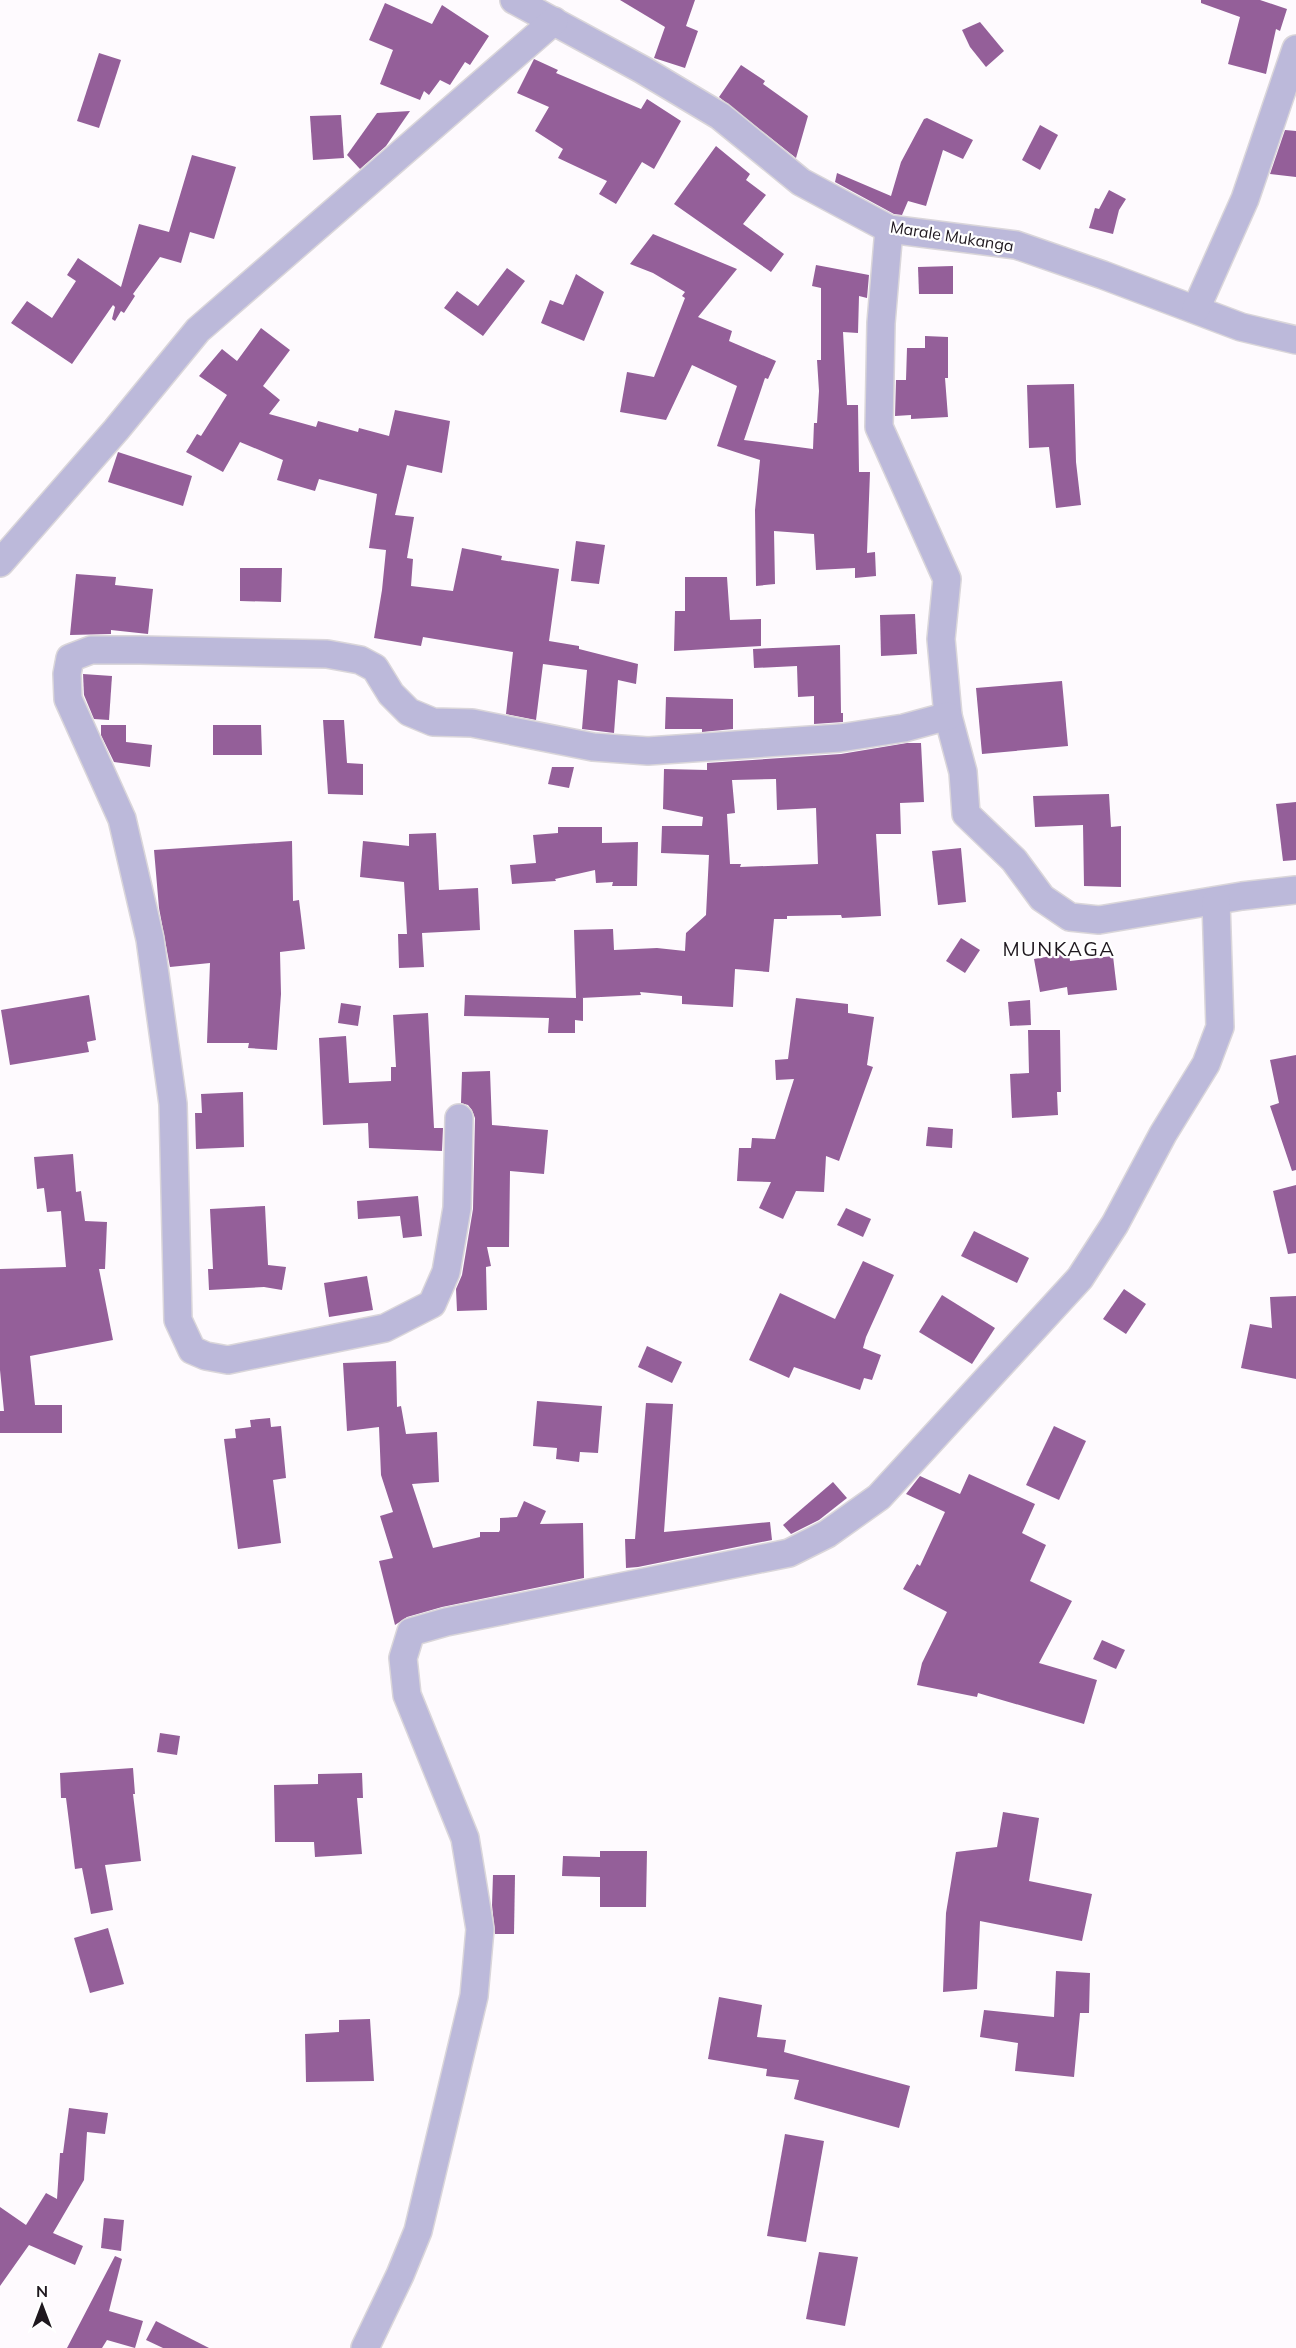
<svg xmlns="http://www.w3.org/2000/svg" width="1296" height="2348" font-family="Mulish,sans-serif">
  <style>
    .building { fill: #945f99; fill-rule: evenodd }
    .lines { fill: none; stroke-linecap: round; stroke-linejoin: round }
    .street-casing { stroke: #dad6da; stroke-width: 30 }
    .street { stroke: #bcb9da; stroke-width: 27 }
    .labels { text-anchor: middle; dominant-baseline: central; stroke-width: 4.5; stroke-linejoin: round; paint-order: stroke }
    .street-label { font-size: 16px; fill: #1f181f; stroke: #fff }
    .quarter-label { font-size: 20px; letter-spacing: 1.5px; fill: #1f181f; stroke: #fff }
  </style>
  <rect width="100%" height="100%" fill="#fefafe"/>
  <g class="building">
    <polygon points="620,0 695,0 686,26 698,31 685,68 654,58 665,27"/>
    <polygon points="1201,0 1260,0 1287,9 1280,31 1276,29 1266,74 1228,64 1240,17 1201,3"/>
    <polygon points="385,3 432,24 442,5 489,36 470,65 465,62 450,85 440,80 429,95 424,91 420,100 380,84 393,50 369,40"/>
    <polygon points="980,22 1004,51 986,67 970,47 962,30"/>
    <polygon points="99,53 121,60 99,128 77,121"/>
    <polygon points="534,59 558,70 556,73 641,109 647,99 681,121 654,169 642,162 616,204 599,194 607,181 558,158 563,149 535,131 549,107 517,93"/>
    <polygon points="741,65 765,81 763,84 808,116 796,158 719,97"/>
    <polygon points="410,111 386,146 360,169 347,155 377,113"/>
    <polygon points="341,115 344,158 313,160 310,116"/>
    <polygon points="927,118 973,140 963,159 943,150 926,206 908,201 902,215 894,214 835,182 837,173 891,196 901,162 924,119"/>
    <polygon points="1040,125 1058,135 1040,170 1022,160"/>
    <polygon points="1285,130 1296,131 1296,177 1270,174"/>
    <polygon points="716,146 750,174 746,180 766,195 743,224 784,254 771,272 674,204"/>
    <polygon points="192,155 236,167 214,239 190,232 181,263 160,257 133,294 135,296 124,313 121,311 115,321 112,319 115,307 113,305 72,364 11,323 27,301 52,318 76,281 67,275 78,258 121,287 139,224 169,232"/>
    <polygon points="1109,190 1126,199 1119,210 1113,234 1089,228 1095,208 1099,209"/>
    <polygon points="653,234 737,269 698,317 732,331 729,341 776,361 768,379 765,378 744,440 813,449 814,423 817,423 819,391 817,360 821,360 821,288 812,286 816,265 869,275 867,298 859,296 858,333 843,332 847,405 858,405 859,472 870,472 867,553 875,552 876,576 855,578 855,568 816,570 814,534 774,531 775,584 756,586 755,510 760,460 717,446 737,386 692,365 666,420 620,412 627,372 654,377 685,298 682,296 685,292 653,273 630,264"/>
    <polygon points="953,266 953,294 919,294 918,267"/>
    <polygon points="507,268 525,281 483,336 444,308 457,291 478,306"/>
    <polygon points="576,274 604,292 584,341 541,323 550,300 563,305"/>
    <polygon points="261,328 290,350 263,386 280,400 269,414 316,427 318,421 358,432 359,428 389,436 395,410 450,421 442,473 407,465 395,515 414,517 407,558 413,559 411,586 453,591 462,548 502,556 501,560 559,569 549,641 579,646 579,649 638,664 636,684 618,680 614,733 582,729 587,670 543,664 536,720 506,714 513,652 423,637 421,646 374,638 382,590 386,550 369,548 377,494 319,479 315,491 277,480 283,460 240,442 223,472 186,452 197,434 201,436 227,395 199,376 222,349 237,361"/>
    <polygon points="925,336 948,337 948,378 945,378 948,417 911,419 911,415 895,416 896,380 906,380 907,348 925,348"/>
    <polygon points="1074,384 1076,462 1081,505 1056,508 1049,447 1029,448 1027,385"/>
    <polygon points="118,452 192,476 183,506 108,482"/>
    <polygon points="576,541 605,545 599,584 571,581"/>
    <polygon points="240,568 282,568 281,602 240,601"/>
    <polygon points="76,574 116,577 115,585 153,589 148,634 111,630 111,634 70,635"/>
    <polygon points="685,577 727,577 730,620 761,619 761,646 674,651 675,611 685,611"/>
    <polygon points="915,614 917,654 881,656 880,615"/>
    <polygon points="840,645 841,713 843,713 843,722 814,724 814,696 798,697 797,666 754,668 753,649"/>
    <polygon points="83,674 112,676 109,720 94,719 84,695"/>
    <polygon points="1062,681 1068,746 982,754 976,688"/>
    <polygon points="666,697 733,699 733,729 702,732 702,729 665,729"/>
    <polygon points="323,720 344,720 347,763 363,764 363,795 328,794"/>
    <polygon points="101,725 126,725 126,742 152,745 150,767 114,762 101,735"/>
    <polygon points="213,725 261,725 262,755 213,755"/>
    <path d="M 907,743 L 921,743 L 924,802 L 900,803 L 901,834 L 876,834 L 881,916 L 842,918 L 841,915 L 787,916 L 787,919 L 774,919 L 769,972 L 735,969 L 733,1007 L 682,1004 L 682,996 L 640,992 L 641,995 L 581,998 L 583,998 L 583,1021 L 575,1020 L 575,1033 L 548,1033 L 549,1018 L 464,1016 L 465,995 L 576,998 L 574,930 L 613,929 L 614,950 L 657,948 L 685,951 L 686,933 L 706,915 L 709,855 L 661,853 L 662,826 L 702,826 L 703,817 L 663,809 L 664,769 L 707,770 L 707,763 L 841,754 ZM 776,779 L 777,810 L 816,808 L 818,864 L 740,867 L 741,864 L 730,864 L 727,814 L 735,813 L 732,780 Z"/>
    <polygon points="552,767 574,767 569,788 548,784"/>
    <polygon points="1109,794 1111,827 1121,826 1121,887 1084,886 1083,825 1035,827 1033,796"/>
    <polygon points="1296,802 1296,860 1283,861 1276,804"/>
    <polygon points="558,827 602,827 602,843 638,842 637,886 612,886 613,882 596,883 595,870 555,879 556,881 512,884 510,865 536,863 533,835 558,833"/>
    <polygon points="436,833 439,890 478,888 480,930 422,933 424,967 399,968 398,934 407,934 404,882 360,877 363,841 409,846 409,834"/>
    <polygon points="292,841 293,901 299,900 305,949 280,952 281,994 277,1050 248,1048 249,1043 207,1043 210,963 170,967 159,908 154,850"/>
    <polygon points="961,848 966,902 938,905 932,851"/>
    <polygon points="961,938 980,950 965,973 946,961"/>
    <polygon points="1069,953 1070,961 1113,956 1117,990 1068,995 1067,987 1040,992 1034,959"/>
    <polygon points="89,995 96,1040 87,1042 89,1052 10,1065 1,1010"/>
    <polygon points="796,998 848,1004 848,1013 874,1017 867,1065 873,1067 839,1161 826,1156 824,1192 796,1191 783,1219 759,1208 771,1182 737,1181 739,1148 751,1148 752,1138 775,1139 794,1079 776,1080 775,1060 788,1059"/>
    <polygon points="1030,1000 1031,1025 1010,1026 1008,1002"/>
    <polygon points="341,1003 361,1006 358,1026 338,1023"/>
    <polygon points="428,1013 434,1128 443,1128 442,1151 369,1148 368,1123 323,1125 319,1038 346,1036 349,1083 391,1081 391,1067 396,1067 393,1015"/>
    <polygon points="1028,1030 1060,1030 1061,1092 1057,1092 1058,1115 1012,1118 1010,1074 1029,1073"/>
    <polygon points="1296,1055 1296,1170 1292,1171 1270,1106 1279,1103 1270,1060"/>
    <polygon points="490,1071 492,1125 548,1130 544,1174 510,1171 509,1247 487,1247 491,1266 486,1267 487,1310 457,1311 456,1289 462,1275 473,1209 475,1118 472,1110 468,1105 461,1103 462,1072"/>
    <polygon points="243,1092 244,1147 196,1149 195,1113 202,1113 201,1094"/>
    <polygon points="928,1127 953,1129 952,1148 926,1146"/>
    <polygon points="73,1154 76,1192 81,1191 85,1221 107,1222 105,1269 99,1269 113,1340 30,1356 35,1405 62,1405 62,1433 0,1433 0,1411 4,1411 0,1370 0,1269 66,1267 61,1211 47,1212 44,1188 37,1189 34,1157"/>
    <polygon points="1296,1185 1296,1253 1288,1254 1273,1191"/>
    <polygon points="418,1196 422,1236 403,1238 400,1216 358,1219 357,1201"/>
    <polygon points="265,1206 268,1265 286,1267 282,1290 264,1287 209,1290 208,1269 213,1269 210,1209"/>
    <polygon points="846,1208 871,1219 863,1237 837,1225"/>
    <polygon points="974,1231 1029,1258 1017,1283 961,1256"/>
    <polygon points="863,1261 894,1275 866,1337 863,1348 881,1355 872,1380 864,1378 860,1390 794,1367 789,1378 749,1360 780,1293 835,1319"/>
    <polygon points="367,1276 373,1310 329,1317 324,1283"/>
    <polygon points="1124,1289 1146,1304 1126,1334 1103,1319"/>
    <polygon points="942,1295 995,1328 972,1364 919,1332"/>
    <polygon points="1296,1296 1296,1379 1241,1368 1250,1324 1272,1328 1270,1297"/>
    <polygon points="647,1346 682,1362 672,1383 638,1367"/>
    <polygon points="396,1361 397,1407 401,1406 406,1434 437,1432 439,1482 412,1484 433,1548 480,1537 480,1532 499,1532 500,1530 500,1518 517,1517 524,1501 546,1511 540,1524 583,1523 584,1578 442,1607 407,1617 395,1625 379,1561 393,1558 380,1516 393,1512 381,1475 379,1427 347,1431 343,1363"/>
    <polygon points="537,1401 602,1406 598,1453 580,1452 579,1462 556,1459 557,1448 533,1446"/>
    <polygon points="646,1403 673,1404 664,1532 770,1522 772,1540 638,1567 626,1568 625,1539 635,1539"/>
    <polygon points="270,1418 271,1427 281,1426 286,1478 273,1480 281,1543 238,1549 224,1439 236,1438 235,1429 251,1427 250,1420"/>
    <polygon points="1054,1426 1086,1441 1059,1500 1026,1485"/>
    <polygon points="969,1474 1035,1504 1022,1533 1046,1545 1030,1581 1072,1601 1039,1663 1097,1680 1084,1724 978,1693 977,1697 917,1685 922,1663 947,1612 903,1589 917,1564 920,1566 945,1512 906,1494 920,1476 960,1494"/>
    <polygon points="833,1482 847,1498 819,1520 791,1534 783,1525"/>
    <polygon points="1102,1640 1125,1650 1116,1669 1093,1659"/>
    <polygon points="160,1733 180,1736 177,1755 157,1752"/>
    <polygon points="133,1768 135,1794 133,1794 141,1861 105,1865 113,1910 91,1914 82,1868 75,1869 66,1798 61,1798 60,1773"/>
    <polygon points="362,1773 363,1798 357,1798 362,1854 315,1857 314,1842 275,1842 274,1785 318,1784 318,1774"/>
    <polygon points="1003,1812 1039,1818 1029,1881 1092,1894 1082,1941 980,1921 977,1989 943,1992 946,1913 956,1852 997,1847"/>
    <polygon points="600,1851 647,1851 646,1907 600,1907 600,1877 562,1876 563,1856 600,1857"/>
    <polygon points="493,1875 515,1875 514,1934 495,1934 492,1905"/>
    <polygon points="108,1928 124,1984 90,1993 74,1938"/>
    <polygon points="1056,1971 1090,1973 1089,2013 1080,2013 1074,2077 1015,2071 1018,2043 980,2037 984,2010 1054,2017"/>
    <polygon points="719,1997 762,2005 757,2037 786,2040 784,2052 910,2086 899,2128 794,2099 799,2080 766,2076 767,2069 708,2059"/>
    <polygon points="370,2019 374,2081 306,2082 305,2034 339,2032 339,2020"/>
    <polygon points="69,2108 108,2113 105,2134 87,2132 84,2180 53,2233 83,2246 75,2265 29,2245 0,2286 0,2207 26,2225 46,2193 57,2199 60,2153 63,2153"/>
    <polygon points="785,2134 824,2141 806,2242 767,2236"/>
    <polygon points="104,2218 124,2220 121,2251 101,2248"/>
    <polygon points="819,2252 858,2257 845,2326 806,2319"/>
    <polygon points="115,2256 122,2259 109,2311 143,2321 135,2348 107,2340 102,2348 67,2348"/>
    <polygon points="156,2321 209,2348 163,2348 146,2340"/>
  </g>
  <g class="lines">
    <defs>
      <g id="street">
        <polyline points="514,0 643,70 720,116 801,182 889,229 1016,245 1103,275 1241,327 1296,340"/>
        <polyline points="889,229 881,323 879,427 947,579 941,639 948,716 963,772 966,814 1014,860 1042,898 1070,917 1099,920 1242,896 1296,890"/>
        <polyline points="1196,309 1245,199 1296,49"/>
        <polyline points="0,563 116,430 198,330 554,21"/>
        <polyline points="459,1118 457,1208 446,1272 432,1304 385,1328 228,1360 206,1356 192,1350 178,1320 173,1104 150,939 122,819 68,699 67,674 70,658 91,650 140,650 327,654 360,660 375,668 391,694 409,712 433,722 472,723 593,747 648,751 840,738 904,728 948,716"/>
        <polyline points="365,2348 400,2275 418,2231 474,1996 480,1929 465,1838 407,1695 403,1658 411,1632 446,1622 789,1553 827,1534 879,1497 1080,1278 1115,1224 1163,1134 1206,1064 1220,1027 1216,901"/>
      </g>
    </defs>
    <use href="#street" class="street-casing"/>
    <use href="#street" class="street"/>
  </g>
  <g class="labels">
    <g class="street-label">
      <text transform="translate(952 236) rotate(9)">Marale Mukanga</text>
    </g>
    <g class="quarter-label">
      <text x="1059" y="948">MUNKAGA</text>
    </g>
  </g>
  <g transform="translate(42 2306)" stroke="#ffffff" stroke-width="4.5" paint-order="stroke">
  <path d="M0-4.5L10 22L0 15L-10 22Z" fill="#1f181f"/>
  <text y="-9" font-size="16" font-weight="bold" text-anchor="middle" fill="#1f181f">N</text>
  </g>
</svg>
